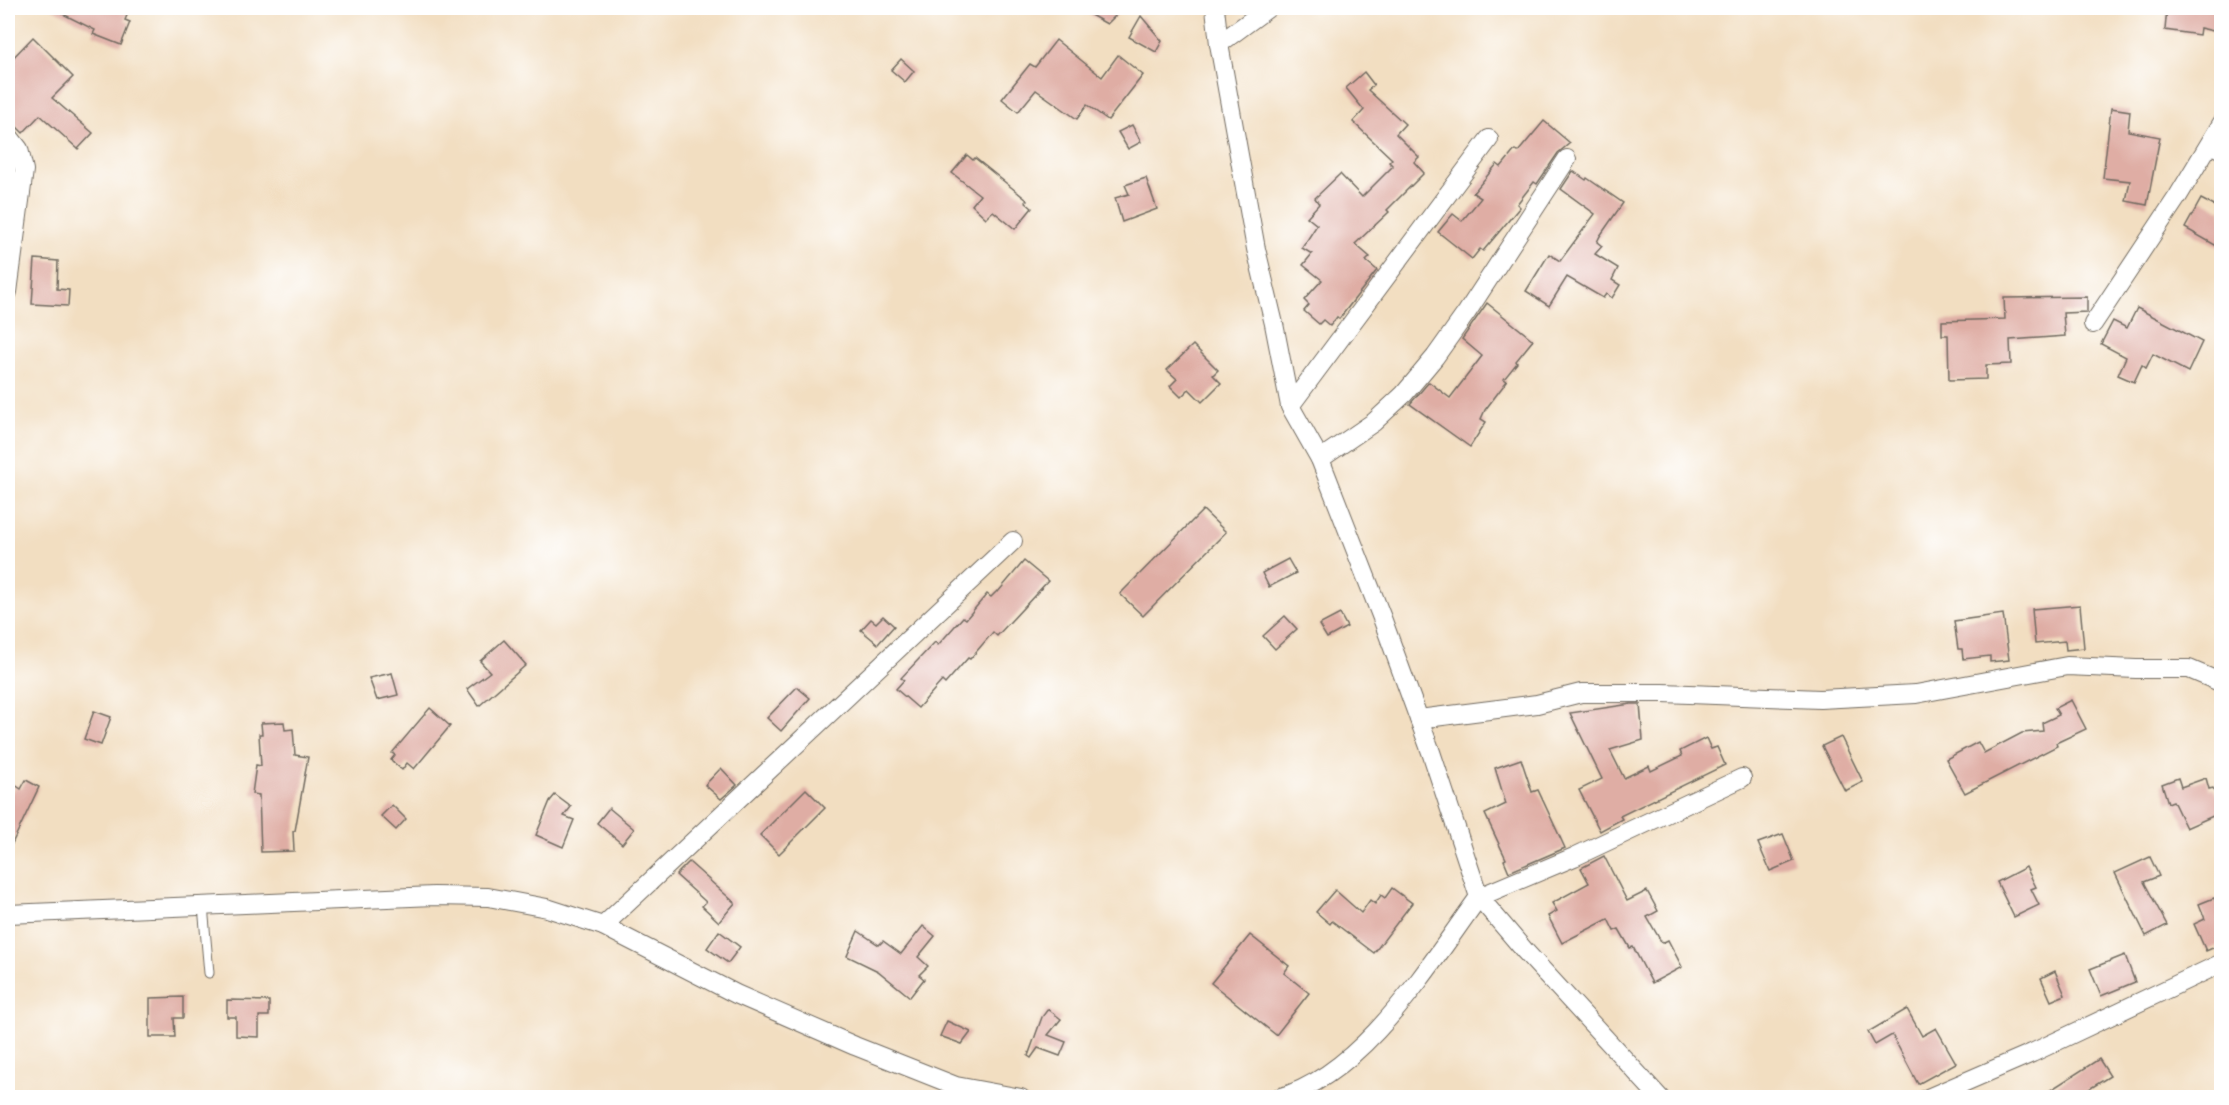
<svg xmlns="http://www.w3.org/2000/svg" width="2229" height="1105" font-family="Alegreya,serif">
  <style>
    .building { fill: #dfada4 }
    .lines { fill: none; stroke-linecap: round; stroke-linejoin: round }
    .lane-casing { stroke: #716a60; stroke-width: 11 }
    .street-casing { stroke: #716a60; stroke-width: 20 }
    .lane { stroke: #fff; stroke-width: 9 }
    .street { stroke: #fff; stroke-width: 18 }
  </style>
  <rect width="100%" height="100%" fill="#fff"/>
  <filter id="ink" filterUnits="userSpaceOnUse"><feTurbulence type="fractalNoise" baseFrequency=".0167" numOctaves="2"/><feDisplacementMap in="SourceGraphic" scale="12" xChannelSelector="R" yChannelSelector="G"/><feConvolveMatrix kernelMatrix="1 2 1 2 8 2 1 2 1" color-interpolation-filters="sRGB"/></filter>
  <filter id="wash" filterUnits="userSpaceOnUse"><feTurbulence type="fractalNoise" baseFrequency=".008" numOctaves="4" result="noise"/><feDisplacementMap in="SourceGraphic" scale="24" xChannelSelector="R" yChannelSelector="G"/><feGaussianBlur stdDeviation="1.35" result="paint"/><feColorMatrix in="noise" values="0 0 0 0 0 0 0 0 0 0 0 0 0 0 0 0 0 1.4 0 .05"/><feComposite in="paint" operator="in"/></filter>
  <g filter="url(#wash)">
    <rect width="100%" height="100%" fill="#f2dec1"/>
    <g id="blocks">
      <g class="building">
        <polygon points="51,8 130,8 125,20 130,22 121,45 93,34 95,30"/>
        <polygon points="1078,8 1123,8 1107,24"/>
        <polygon points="2167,8 2222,8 2222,33 2200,28 2199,35 2165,30"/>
        <polygon points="1141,16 1162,41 1156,52 1129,37"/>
        <polygon points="33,37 73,77 52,98 93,133 78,149 40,115 23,133 8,118 8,63"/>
        <polygon points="1056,40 1102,77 1118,55 1143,75 1108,120 1087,105 1077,119 1036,90 1018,112 1002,99 1030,64 1035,67"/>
        <polygon points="901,59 914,71 905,82 891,70"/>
        <polygon points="1364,72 1374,85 1368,90 1405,124 1396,134 1419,157 1414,162 1424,173 1387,210 1389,212 1355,244 1370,257 1366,261 1377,270 1339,319 1337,317 1330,326 1323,320 1319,324 1304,311 1309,305 1304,300 1322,280 1303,265 1312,254 1302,248 1317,225 1307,217 1319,204 1315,198 1340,174 1362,197 1393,166 1389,162 1392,159 1353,122 1364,110 1346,88"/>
        <polygon points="2111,108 2130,111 2128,131 2160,137 2147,205 2126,201 2130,181 2103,178"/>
        <polygon points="1544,121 1570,143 1558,153 1537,184 1534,182 1517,204 1520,207 1483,251 1480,249 1472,259 1438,232 1453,214 1462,221 1481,198 1473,193 1497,164 1501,167 1515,150 1518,152"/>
        <polygon points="1132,125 1141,142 1128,149 1118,132"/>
        <polygon points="967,155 973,160 975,158 1027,200 1025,202 1032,208 1015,229 993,211 986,218 972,205 980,195 952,173"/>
        <polygon points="1573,171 1586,180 1587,178 1623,203 1600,236 1597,242 1602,246 1595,254 1618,268 1612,280 1620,285 1612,298 1606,294 1603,298 1567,277 1549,306 1526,291 1549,254 1560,261 1595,214 1561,189"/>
        <polygon points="1146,178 1157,209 1122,222 1115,198 1129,194 1125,185"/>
        <polygon points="2201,199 2222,210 2222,249 2185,228"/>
        <polygon points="35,259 58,261 57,289 69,290 68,306 32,304"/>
        <polygon points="2087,297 2087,312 2063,313 2065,336 2010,340 2011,364 1986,365 1986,379 1949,380 1948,335 1942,335 1942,321 2005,319 2004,298"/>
        <polygon points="1487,303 1533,340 1516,361 1517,363 1504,379 1507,381 1485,410 1481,419 1486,422 1470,447 1410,404 1429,382 1450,398 1482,356 1462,339"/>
        <polygon points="2137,308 2202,342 2188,372 2153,354 2146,368 2142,365 2134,382 2118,375 2126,357 2101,344 2113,321 2127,328"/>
        <polygon points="1193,345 1218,370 1213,375 1221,383 1202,402 1189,389 1181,397 1170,386 1177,379 1167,370"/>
        <polygon points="1203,510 1226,532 1143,616 1120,594"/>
        <polygon points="1288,559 1296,573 1269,587 1262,573"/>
        <polygon points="1024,561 1048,581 997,636 993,632 970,659 968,658 945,684 942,681 918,708 896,689 904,680 901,678 935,642 938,645 963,617 966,619 987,594 991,597 997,591 998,592"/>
        <polygon points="2080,605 2084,648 2066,650 2065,641 2035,644 2032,609"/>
        <polygon points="1340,614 1347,627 1327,638 1319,625"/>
        <polygon points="2003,614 2009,660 1990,662 1990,656 1963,659 1962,649 1958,649 1954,621"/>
        <polygon points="883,616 894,626 878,644 861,630 871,619 876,623"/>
        <polygon points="1285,616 1297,629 1275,649 1263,636"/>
        <polygon points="504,640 526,665 479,706 467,689 490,672 480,661"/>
        <polygon points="392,673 398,695 377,700 369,678"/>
        <polygon points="797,687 810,698 781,731 767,718"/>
        <polygon points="2071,700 2086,729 2056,743 2057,746 1965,793 1946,759 1978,742 1984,753 2022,733 2043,731 2042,723 2059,715 2055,708"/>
        <polygon points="1631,704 1640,704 1643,740 1610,750 1624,778 1649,766 1651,771 1682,756 1680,751 1706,738 1711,749 1717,747 1725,765 1620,816 1622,819 1600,831 1579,790 1602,779 1570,713"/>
        <polygon points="430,708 450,726 414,769 407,763 402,770 391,760 395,755 392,753"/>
        <polygon points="94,711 111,717 101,745 84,739"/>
        <polygon points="284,722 285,730 293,729 295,755 308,757 295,831 293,831 294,851 261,852 259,795 252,794 256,765 261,766 259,734 262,734 261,723"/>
        <polygon points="1841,737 1863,782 1845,791 1822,746"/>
        <polygon points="1521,759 1532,792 1538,790 1565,848 1509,872 1504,860 1506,859 1485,814 1506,804 1495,768"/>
        <polygon points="721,768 737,785 721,799 705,785"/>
        <polygon points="2178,778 2181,787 2206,778 2209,789 2213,788 2222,805 2222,812 2186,828 2173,801 2168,803 2162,784"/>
        <polygon points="26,780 39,787 8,852 8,799 15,785 21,789"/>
        <polygon points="806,789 825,808 779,854 760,835"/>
        <polygon points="555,795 571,807 564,816 574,820 563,847 536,835 550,801"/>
        <polygon points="392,805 406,819 396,830 381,816"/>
        <polygon points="609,808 634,829 622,844 597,823"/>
        <polygon points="1783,834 1794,861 1770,871 1758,843"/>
        <polygon points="1604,856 1627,901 1647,891 1658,911 1647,917 1662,943 1668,940 1682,967 1652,983 1633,947 1630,948 1619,929 1614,931 1608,919 1562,943 1548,916 1557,911 1552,903 1589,883 1581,868"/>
        <polygon points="2150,857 2159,876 2144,882 2167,925 2146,936 2115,873"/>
        <polygon points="689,862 735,903 719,922 702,906 706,902 676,875"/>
        <polygon points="2026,867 2036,887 2031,889 2039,905 2014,917 1997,882"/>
        <polygon points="1392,888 1412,903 1374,953 1332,921 1330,924 1316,912 1335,890 1361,913 1370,900 1375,904 1381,895 1385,898"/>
        <polygon points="2214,898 2222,915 2222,944 2206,951 2194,924 2205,919 2199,904"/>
        <polygon points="923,926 935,936 918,957 928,966 919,975 924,979 910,997 878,971 847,956 858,931 879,945 883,941 901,954"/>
        <polygon points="719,931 740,947 728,963 707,948"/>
        <polygon points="1250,935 1289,966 1284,973 1309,993 1276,1035 1211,983"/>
        <polygon points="2125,955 2135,982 2101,996 2090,969"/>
        <polygon points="2055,971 2065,995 2051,1001 2041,978"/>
        <polygon points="183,997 183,1018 174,1018 175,1037 150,1037 150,998"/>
        <polygon points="227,1000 269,1001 269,1016 259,1016 259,1037 236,1036 236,1017 227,1017"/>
        <polygon points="1048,1009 1061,1019 1048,1035 1066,1042 1060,1056 1038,1048 1031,1058 1028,1056 1042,1017"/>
        <polygon points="1907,1009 1922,1036 1936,1028 1956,1063 1918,1084 1892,1035 1875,1045 1868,1032"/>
        <polygon points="947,1021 971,1032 962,1044 940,1036"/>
        <polygon points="2099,1059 2110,1076 2075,1098 2038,1098"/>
      </g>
    </g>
  </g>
  <g filter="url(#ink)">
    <use href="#blocks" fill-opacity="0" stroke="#716a60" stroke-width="1.5"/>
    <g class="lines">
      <defs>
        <g id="lane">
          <polyline points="2206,147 2222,155"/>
          <polyline points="203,906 209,973"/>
        </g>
        <g id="street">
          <path d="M 1215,8 L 1219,44 L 1256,249 L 1274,324 L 1290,406 L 1320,459 L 1382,618 L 1431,752 L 1479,897 C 1429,965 1363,1075 1278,1098"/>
          <polyline points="1219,44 1268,8"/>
          <polyline points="8,135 19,149 24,170 8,292"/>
          <polyline points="2093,324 2178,196 2222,123"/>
          <polyline points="1290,406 1489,139"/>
          <polyline points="1320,459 1374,422 1404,394 1435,357 1467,312 1567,159"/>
          <polyline points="1419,719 1537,704 1581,693 1663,693 1820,699 1916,694 2067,666 2136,669 2189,669 2222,683"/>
          <polyline points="8,914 434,896 488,897 547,908 603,926 736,994 855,1046 956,1086 1021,1098"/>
          <polyline points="603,926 1013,541"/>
          <polyline points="1660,1098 1525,951 1479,897 1574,857 1742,778"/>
          <polyline points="1928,1098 2032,1053 2222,963"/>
        </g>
      </defs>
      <use href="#lane" class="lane-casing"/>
      <use href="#street" class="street-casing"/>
      <use href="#lane" class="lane"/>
      <use href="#street" class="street"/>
    </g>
  </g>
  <rect width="2229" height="1105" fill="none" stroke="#fff" stroke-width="30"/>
</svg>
